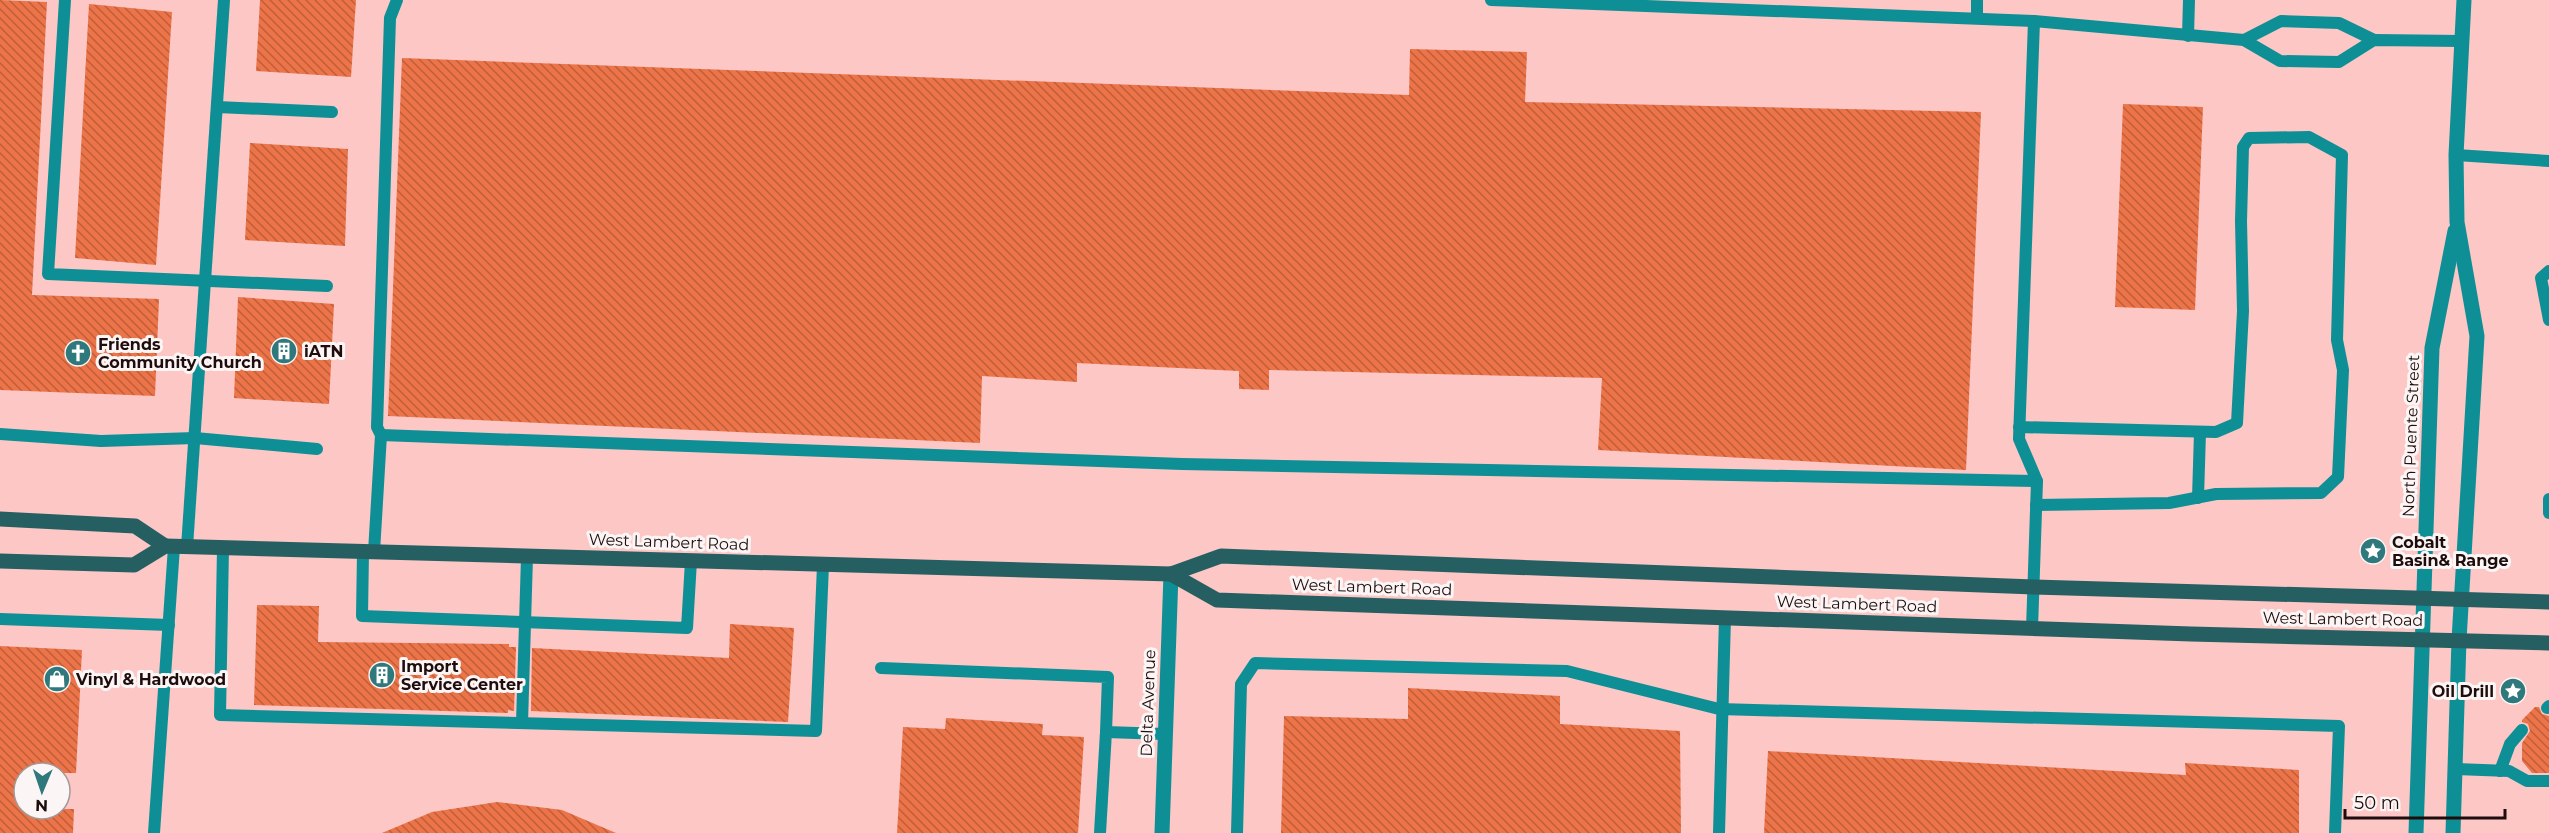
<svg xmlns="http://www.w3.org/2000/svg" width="2549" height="833" font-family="Montserrat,sans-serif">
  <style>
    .building { fill: url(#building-back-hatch) }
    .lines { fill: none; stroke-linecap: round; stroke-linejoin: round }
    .service { stroke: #0e8f96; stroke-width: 12 }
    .minor { stroke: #0e8f96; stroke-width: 15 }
    .tertiary { stroke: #0e8f96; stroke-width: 15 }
    .secondary { stroke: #255f62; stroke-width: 15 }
    .labels { text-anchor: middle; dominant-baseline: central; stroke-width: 6; stroke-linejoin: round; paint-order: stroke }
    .poi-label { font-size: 16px; font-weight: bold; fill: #1f0d0d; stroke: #fbf6f5; text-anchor: start }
    .street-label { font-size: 16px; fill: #1f0d0d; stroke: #fbf6f5 }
  </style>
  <defs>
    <pattern id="building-back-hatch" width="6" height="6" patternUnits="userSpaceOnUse" patternTransform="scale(1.5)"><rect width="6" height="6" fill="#ec7448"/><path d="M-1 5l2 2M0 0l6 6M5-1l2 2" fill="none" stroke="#bf5e3a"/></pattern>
  </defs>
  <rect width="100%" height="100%" fill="#fcc7c5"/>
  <g class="building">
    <polygon points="0,0 47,2 32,295 159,299 155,396 0,390"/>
    <polygon points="260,0 356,0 351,77 256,71"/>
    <polygon points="89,4 172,12 156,265 75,258"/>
    <polygon points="1410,49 1527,52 1525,102 1981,112 1966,470 1598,450 1602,378 1269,370 1269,390 1239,389 1239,371 1077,363 1077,382 982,376 980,443 388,416 402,58 1409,95"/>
    <polygon points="2123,104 2203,107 2195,310 2115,307"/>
    <polygon points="250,143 348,149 345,246 245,240"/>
    <polygon points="238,297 334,304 329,404 234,398"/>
    <polygon points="257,605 319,606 318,642 509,644 509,647 516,647 514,711 508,710 508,713 254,705"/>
    <polygon points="730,624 794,628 788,722 531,711 532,648 729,658"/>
    <polygon points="0,646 82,650 76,773 24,773 24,809 74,809 73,833 0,833"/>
    <polygon points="1408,688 1560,696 1560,724 1680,731 1681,833 1281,833 1284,716 1408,719"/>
    <polygon points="2535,707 2539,707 2542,714 2549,716 2549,773 2532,773 2522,761 2522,743 2530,731 2528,724 2522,722 2522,720"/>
    <polygon points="946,718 1043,724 1042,735 1084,737 1078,833 897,833 903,727 945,729"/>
    <polygon points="1768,751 2186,775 2185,763 2299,770 2299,833 1764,833"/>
    <polygon points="497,802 562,810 616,833 382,833 432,812"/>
  </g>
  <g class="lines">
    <g class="service">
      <polyline points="65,0 48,274 327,286"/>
      <polyline points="1491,0 2034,21 2244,40 2280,61 2339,62 2374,40 2461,41"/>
      <polyline points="1977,18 1977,0"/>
      <polyline points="2188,36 2189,0"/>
      <polyline points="2244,40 2281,21 2339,23 2374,40"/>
      <polyline points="217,107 332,112"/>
      <polyline points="2456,155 2549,161"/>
      <polyline points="2549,271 2541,278 2549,320"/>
      <polyline points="2019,427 2216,432 2237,423 2243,311 2241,221 2243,147 2249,138 2309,137 2342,155 2337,340 2343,370 2338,477 2321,493 2216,494 2169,503 2036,505"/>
      <polyline points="0,434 101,441 195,438 317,449"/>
      <polyline points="381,435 1182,464 2037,481 2019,439 2034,21"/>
      <polyline points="2198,498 2200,432"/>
      <polyline points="2549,499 2549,513"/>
      <polyline points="187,547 224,0"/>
      <polyline points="223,548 220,715 816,731 823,565"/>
      <polyline points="363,552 362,616 687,628 691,561"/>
      <polyline points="374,552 381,435 377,427 390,18 397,0"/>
      <polyline points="0,619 169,625"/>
      <polyline points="2032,629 2037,481"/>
      <polyline points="881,668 1108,677 1106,732 1165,734"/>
      <polyline points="2547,708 2549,706"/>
      <polyline points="522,723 527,557"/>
      <polyline points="2456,769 2509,771 2527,781 2549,781"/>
      <polyline points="2500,771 2510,744 2522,730"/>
      <polyline points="154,833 174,547"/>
      <polyline points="1100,833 1106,732"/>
      <polyline points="1237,833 1241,684 1255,663 1567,671 1719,709 2339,726 2335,833"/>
      <polyline points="1719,833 1725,618"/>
    </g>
    <polyline class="minor" points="1162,833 1171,574"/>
    <g class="tertiary">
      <polyline points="2416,833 2432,348 2455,231"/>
      <polyline points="2453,833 2459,640 2477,336 2457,222 2456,155 2464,0"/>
    </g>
    <g class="secondary">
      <polyline points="0,519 135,526 165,546"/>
      <polyline points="0,561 134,565 165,546 1171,574 1221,556 2034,587 2549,602"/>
      <polyline points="1171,574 1217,600 2191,634 2549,643"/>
    </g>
  </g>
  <defs>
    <symbol id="building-disc" viewBox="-11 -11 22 22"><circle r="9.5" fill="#2f787c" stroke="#fbf6f5"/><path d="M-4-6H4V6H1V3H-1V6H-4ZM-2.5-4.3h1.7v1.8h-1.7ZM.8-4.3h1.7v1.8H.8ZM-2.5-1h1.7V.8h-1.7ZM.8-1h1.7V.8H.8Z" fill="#fff"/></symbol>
    <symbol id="church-disc" viewBox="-11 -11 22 22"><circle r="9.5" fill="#2f787c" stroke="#fbf6f5"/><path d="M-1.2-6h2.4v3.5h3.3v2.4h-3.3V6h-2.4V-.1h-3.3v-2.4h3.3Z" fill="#fff"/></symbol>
    <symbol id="sight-disc" viewBox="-11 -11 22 22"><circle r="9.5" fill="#2f787c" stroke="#fbf6f5"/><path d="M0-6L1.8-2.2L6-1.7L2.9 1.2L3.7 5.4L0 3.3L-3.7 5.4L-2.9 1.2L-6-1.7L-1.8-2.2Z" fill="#fff"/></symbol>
    <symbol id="shop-disc" viewBox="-11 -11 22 22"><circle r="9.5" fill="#2f787c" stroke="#fbf6f5"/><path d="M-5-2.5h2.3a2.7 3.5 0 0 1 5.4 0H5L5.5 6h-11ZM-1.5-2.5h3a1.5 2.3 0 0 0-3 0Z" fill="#fff"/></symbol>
  </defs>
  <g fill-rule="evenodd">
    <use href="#building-disc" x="269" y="336" width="30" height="30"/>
    <use href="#church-disc" x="63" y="338" width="30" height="30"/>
    <use href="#sight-disc" x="2358" y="536" width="30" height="30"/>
    <use href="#building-disc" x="367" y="660" width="30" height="30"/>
    <use href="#shop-disc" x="42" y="664" width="30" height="30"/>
    <use href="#sight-disc" x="2498" y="676" width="30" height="30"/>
  </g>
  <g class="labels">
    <g class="poi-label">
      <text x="98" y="344">Friends<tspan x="98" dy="18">Community Church</tspan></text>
      <text x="304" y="351">iATN</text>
      <text x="2392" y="542">Cobalt<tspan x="2392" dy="18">Basin&amp; Range</tspan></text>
      <text x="401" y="666">Import<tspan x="401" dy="18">Service Center</tspan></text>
      <text x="76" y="679">Vinyl &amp; Hardwood</text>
      <text x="2494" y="691" text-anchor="end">Oil Drill</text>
    </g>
    <g class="street-label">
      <text transform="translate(2411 436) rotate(-88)">North Puente Street</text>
      <text transform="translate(669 542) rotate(2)">West Lambert Road</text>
      <text transform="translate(1372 587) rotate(2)">West Lambert Road</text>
      <text transform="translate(1857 604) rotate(2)">West Lambert Road</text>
      <text transform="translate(2343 619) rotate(1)">West Lambert Road</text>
      <text transform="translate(1148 703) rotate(-88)">Delta Avenue</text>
    </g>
  </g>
  <g transform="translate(42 791) rotate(182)"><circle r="28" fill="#fbf6f5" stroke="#a39998" stroke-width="1.5"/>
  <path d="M0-4.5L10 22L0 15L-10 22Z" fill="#2f787c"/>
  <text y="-9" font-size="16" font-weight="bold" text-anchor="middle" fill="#1f0d0d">N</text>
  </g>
  <path d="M2345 809v9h160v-9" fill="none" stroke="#1f0d0d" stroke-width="3"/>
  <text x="2354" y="809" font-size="18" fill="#1f0d0d" stroke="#fbf6f5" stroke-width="4.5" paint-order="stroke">50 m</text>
</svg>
